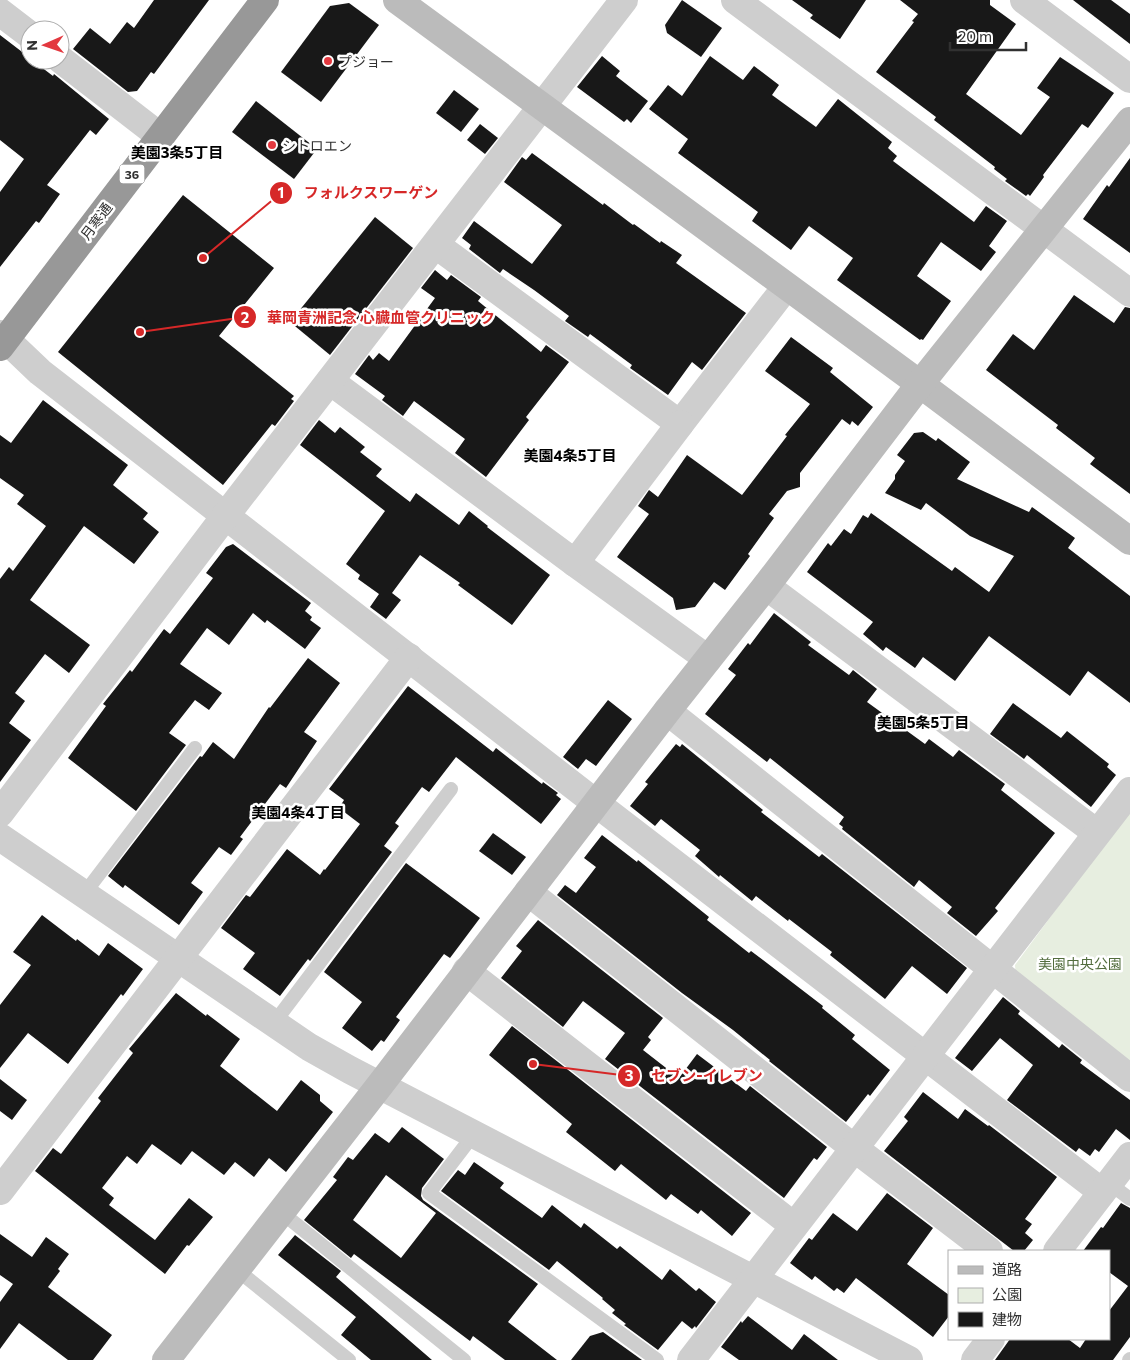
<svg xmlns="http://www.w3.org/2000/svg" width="1130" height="1360" font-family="Commissioner,'Noto Sans JP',sans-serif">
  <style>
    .green { fill: #e7eee0 }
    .building { fill: #181818; fill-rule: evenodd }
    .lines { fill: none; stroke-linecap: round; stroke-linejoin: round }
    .lane { stroke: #cecece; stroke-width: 14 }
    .street { stroke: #cecece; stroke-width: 28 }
    .secondary { stroke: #bbb; stroke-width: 28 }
    .highway { stroke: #989898; stroke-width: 28 }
    .poi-dot { fill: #e3383f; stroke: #fff; stroke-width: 2 }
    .labels { text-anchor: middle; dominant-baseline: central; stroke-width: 5; stroke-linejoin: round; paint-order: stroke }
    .shield { fill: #fff; stroke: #6f6f6f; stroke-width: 1 }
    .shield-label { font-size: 12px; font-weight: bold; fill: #313131 }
    .poi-label { font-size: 14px; fill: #313131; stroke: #fff; text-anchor: start }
    .street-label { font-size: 14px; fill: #313131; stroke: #fff }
    .park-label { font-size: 14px; fill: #536d3e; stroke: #fff }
    .neighbourhood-label { font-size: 15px; font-weight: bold; fill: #000; stroke: #fff }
    .leader { fill: none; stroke: #d62828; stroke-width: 2 }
    .callout-dot { fill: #d62828; stroke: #fff; stroke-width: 2 }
    .mark-label { font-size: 15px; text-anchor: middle; font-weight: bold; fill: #fff }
    .callout-label { font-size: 15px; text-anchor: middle; font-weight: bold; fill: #d62828; stroke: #fff; stroke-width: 5; stroke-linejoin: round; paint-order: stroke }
  </style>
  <rect width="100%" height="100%" fill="#fff"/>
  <polygon class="green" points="1130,812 1130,1068 1016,978 1015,965 1127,813"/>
  <g class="building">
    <polygon points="154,0 209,0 154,74 151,72 137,91 128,92 73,49 90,28 110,44 127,22 134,28"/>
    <polygon points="682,0 722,28 701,57 667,33 665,25"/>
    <polygon points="792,0 866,0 840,39 810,18 813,15"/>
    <polygon points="900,0 990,0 990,5 1016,24 966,94 1021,135 1050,97 1037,88 1060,57 1114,93 1088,128 1082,124 1043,175 1044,177 1030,196 1028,194 1026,196 1005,181 1007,179 994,169 995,167 934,120 936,117 876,72 914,22 912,21 918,14"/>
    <polygon points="1073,0 1111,0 1130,14 1130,44"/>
    <polygon points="349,3 379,25 321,102 281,72 330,6"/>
    <polygon points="0,35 30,58 30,60 32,60 53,76 54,74 109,119 96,135 90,130 47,185 60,194 39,223 36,221 0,267 0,192 24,159 0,140"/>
    <polygon points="602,56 620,71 616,76 648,101 631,123 627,119 624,122 577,87"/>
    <polygon points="710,56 743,80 754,66 779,85 772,95 816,127 838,99 892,142 888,148 897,156 893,161 974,222 986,206 1007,221 989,246 996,252 981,271 941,242 917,276 951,301 923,340 921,339 920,340 837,280 853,258 809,226 791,250 752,221 758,212 678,153 688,139 649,109 668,85 682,96"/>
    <polygon points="454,90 479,109 461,132 436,113"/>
    <polygon points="256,101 317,149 294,179 232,132"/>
    <polygon points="480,124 498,138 485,154 467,140"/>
    <polygon points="532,153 603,205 604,203 633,225 634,224 660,243 661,241 682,255 676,263 746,313 702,370 692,362 668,395 630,368 632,365 590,334 588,337 565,321 569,316 534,290 503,269 500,273 469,249 471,245 462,238 474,221 532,264 562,225 504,182 522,157 526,160"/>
    <polygon points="1130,158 1130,253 1083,219 1107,185 1109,187"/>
    <polygon points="183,195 274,268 219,336 294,396 291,399 294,401 275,426 272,424 223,485 58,352"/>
    <polygon points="375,217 413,248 330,355 290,322"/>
    <polygon points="435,270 447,280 451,275 481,297 478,301 541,352 546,345 569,362 526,417 529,420 486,477 455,453 465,439 414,401 403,416 382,400 385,396 355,374 369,355 373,360 379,353 389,361 435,298 421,288"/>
    <polygon points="1074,295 1114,323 1125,307 1130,308 1130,494 1090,464 1095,458 1056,428 1058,425 986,370 1013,334 1034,350"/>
    <polygon points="791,337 833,368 830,372 873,407 858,426 852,421 850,425 842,419 800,473 800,487 787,491 769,514 774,518 748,554 750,556 725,590 714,582 695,607 676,610 673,598 617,557 649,514 638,506 649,490 658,497 687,455 742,495 787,436 785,435 810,404 765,371"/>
    <polygon points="43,400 128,465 113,485 148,513 143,519 159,532 134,564 84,526 30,600 90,645 69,673 45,654 15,693 25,701 9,723 31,740 0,782 0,579 9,567 13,571 46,526 17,504 24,495 0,478 0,435 11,443"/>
    <polygon points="319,420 335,433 340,427 365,447 360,452 382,469 376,476 410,502 416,493 459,525 469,511 488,526 487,527 550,575 512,625 458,585 460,583 420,555 392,593 401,600 386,619 370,607 379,594 358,579 360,575 346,564 385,511 300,445"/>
    <polygon points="923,432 936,441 938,438 970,462 957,479 1029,512 1032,507 1075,538 1068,548 1130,596 1130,703 1088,671 1070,696 989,636 955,681 923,657 915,668 886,647 883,651 863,634 873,622 807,572 828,543 831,546 844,529 851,534 863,515 868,518 871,513 952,571 955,567 989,592 1014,556 970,536 926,503 921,510 885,493 895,479 895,475 905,461 897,455 914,433"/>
    <polygon points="233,544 311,603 305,611 312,617 310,620 321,628 305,649 267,620 265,623 253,613 229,645 207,628 180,664 222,693 209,710 195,700 169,733 186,745 136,811 68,758 106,706 103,704 130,670 132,672 164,629 170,634 213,578 206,573 226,547"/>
    <polygon points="774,613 811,642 808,645 849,675 853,670 877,689 867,702 925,744 929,739 953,757 959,750 1005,784 1001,790 1055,833 995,908 998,911 976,936 947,913 952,907 919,880 914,887 842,829 843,827 839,824 844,817 770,758 767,762 705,714 736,675 728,669 748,643 750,645"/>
    <polygon points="308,658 340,683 304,732 317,741 286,788 280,784 240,837 243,839 231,855 219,847 191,883 203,892 179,925 125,885 123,888 108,876 200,756 202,757 213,742 234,759 269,707 270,708"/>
    <polygon points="408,686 493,752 496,748 542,784 543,782 558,793 556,795 561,799 541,824 456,757 429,792 422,787 395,823 399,826 384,846 392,852 310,961 308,959 280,996 243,969 255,953 221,928 246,895 250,897 287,849 320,875 324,869 325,870 360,824 339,808 344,800 329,789"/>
    <polygon points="608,700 632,719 596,766 586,759 578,769 563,757"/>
    <polygon points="1013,703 1061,738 1067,731 1109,764 1107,767 1116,775 1091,807 1027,755 1024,759 990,734"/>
    <polygon points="676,744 680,747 682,744 763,810 761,812 819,857 822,854 967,968 947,994 912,966 885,999 830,955 832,952 789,919 788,921 756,896 752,901 720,875 719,877 695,856 700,850 661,819 655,826 630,806 648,784 645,782"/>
    <polygon points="493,833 526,857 512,875 479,851"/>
    <polygon points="602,835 637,862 638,860 709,917 707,920 749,953 751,951 763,960 823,1006 822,1008 855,1035 852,1039 890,1070 870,1096 868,1094 846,1122 769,1061 770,1060 733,1030 682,993 557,895 565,885 576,893 596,867 584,858"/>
    <polygon points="406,863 480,918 450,958 444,954 396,1017 400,1020 384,1042 381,1040 372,1051 342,1028 362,1002 324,972"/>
    <polygon points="42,915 76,941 77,939 99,956 108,943 143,969 123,996 121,994 68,1064 28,1033 0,1068 0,1005 31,965 13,952"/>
    <polygon points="538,920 663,1018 648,1037 651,1040 643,1050 679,1078 697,1054 746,1091 750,1086 827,1147 817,1160 814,1158 784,1198 605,1059 625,1033 583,1001 563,1027 501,978 522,951 516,946"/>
    <polygon points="176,993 206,1016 207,1014 240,1039 220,1066 277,1111 301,1080 320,1095 320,1101 333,1112 286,1172 269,1158 254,1177 235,1162 224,1175 192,1151 181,1165 152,1144 137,1164 127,1156 102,1188 114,1198 109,1205 155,1240 189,1198 213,1217 189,1246 187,1245 165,1274 35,1171 53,1148 61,1154 101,1101 98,1098 133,1053 129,1049"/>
    <polygon points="1003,997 1020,1011 1018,1014 1059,1048 1062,1044 1082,1060 1080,1063 1130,1100 1130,1140 1116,1129 1099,1152 1095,1149 1090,1156 1079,1148 1076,1152 1007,1100 1033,1065 1000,1038 972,1071 955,1058"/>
    <polygon points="512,1026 751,1213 732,1236 701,1210 698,1214 671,1194 666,1200 621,1164 615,1171 566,1132 572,1124 489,1055"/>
    <polygon points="0,1079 27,1100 12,1120 0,1111"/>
    <polygon points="923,1092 958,1119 965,1109 988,1126 989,1125 1057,1177 1025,1219 1032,1224 1025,1233 1033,1240 1024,1251 1014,1251 884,1151 908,1121 904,1117"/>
    <path d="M 402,1127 L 444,1159 L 422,1188 L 421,1196 L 423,1200 L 538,1284 L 508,1322 L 557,1360 L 505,1360 L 473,1336 L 470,1341 L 354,1254 L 351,1258 L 304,1220 L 337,1180 L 333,1177 L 348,1157 L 353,1160 L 375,1133 L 389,1143 ZM 386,1175 L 436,1213 L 401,1258 L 353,1220 Z"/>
    <polygon points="474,1162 504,1183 500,1188 542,1218 552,1205 581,1228 584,1223 617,1249 620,1246 662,1280 670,1269 696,1291 699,1288 716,1302 696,1328 695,1326 692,1329 682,1321 658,1350 624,1325 626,1324 612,1313 615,1310 602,1299 603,1298 557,1261 549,1270 441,1191 458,1170 465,1175"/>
    <polygon points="887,1193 933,1228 907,1264 949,1295 949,1316 933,1337 856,1278 844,1293 837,1288 834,1291 815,1276 812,1280 790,1263 809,1238 812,1240 833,1213 857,1231"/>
    <polygon points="1121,1203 1130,1208 1130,1337 1113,1360 995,1360 1010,1339 1068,1339 1080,1348 1086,1339 1109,1339 1109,1311 1128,1286 1109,1272 1109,1251 1083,1251 1101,1227 1103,1228"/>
    <polygon points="0,1234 32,1257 46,1237 69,1254 58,1269 60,1271 48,1287 112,1335 93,1360 68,1360 19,1323 0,1349 0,1302 13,1284 0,1275"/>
    <polygon points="295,1235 341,1271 336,1277 432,1360 371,1360 341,1335 356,1317 278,1255"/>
    <polygon points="748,1316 792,1350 804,1334 838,1360 739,1360 721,1347 741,1321 742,1323"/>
    <polygon points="603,1332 642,1360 571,1360 590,1336"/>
  </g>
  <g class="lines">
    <g class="lane">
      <polyline points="84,894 195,748"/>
      <polyline points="274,1023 451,789"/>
      <polyline points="474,1134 429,1193 657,1360"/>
      <polyline points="1109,1183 1130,1199"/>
      <polyline points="281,1212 464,1360"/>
      <polyline points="236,1269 349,1360"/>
      <polyline points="1129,1360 1130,1359"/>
    </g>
    <g class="street">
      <polyline points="735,0 1130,293"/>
      <polyline points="1024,0 1130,79"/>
      <polyline points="0,12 30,35"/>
      <polyline points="60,59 161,137"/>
      <polyline points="436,245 680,424 786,287"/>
      <polyline points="0,334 40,372 597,804 1102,1192"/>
      <polyline points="330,381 575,563 708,659"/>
      <polyline points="575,563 680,424"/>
      <polyline points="766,586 1097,833"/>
      <polyline points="667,711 1130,1078"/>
      <polyline points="0,813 226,515 624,0"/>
      <polyline points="0,837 309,1047 350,1070 909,1360"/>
      <polyline points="528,892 854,1148 989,1251"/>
      <polyline points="466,971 794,1226"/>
      <polyline points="0,1191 409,657"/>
      <polyline points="1057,1251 1130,1156"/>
      <polyline points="691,1360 1130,791"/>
      <polyline points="975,1360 991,1339"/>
    </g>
    <g class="secondary">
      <polyline points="397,0 920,384 1130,541"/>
      <polyline points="166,1360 380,1085 667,711 766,586 920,384 1130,121"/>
    </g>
    <polyline class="highway" points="0,347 265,0"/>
  </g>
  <g class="poi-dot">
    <circle cx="328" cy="61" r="5"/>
    <circle cx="272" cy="145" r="5"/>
  </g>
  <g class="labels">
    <rect class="shield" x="119.5" y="164.5" width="25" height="19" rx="4"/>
    <g class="shield-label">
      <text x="132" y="174">36</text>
    </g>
    <g class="poi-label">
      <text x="338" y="61">プジョー</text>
      <text x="282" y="145">シトロエン</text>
    </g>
    <g class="street-label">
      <text transform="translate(96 221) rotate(-53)">月寒通</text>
    </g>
    <g class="park-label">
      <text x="1080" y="963">美園中央公園</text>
    </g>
    <g class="neighbourhood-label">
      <text x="177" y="152">美園3条5丁目</text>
      <text x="570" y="455">美園4条5丁目</text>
      <text x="923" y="722">美園5条5丁目</text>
      <text x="298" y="812">美園4条4丁目</text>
    </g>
  </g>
  <path class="leader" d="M203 258L281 193M140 332L245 317M533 1064L629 1076"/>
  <g class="callout-dot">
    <circle cx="203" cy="258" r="5"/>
    <circle cx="140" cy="332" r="5"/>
    <circle cx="533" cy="1064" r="5"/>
    <circle cx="281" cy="193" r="12"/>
    <circle cx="245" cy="317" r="12"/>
    <circle cx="629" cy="1076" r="12"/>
  </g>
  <g class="mark-label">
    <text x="281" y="198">1</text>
    <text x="245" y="323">2</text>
    <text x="629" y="1081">3</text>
  </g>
  <g class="callout-label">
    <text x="371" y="198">フォルクスワーゲン</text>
    <text x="381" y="323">華岡青洲記念 心臓血管クリニック</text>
    <text x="707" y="1081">セブン-イレブン</text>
  </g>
  <rect x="948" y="1250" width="162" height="90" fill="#ffffff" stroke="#adadad"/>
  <rect x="958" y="1266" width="25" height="8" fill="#bbbbbb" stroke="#adadad"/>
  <text x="992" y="1275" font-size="15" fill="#313131">道路</text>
  <rect x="958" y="1288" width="25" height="15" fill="#e7eee0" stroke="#adadad"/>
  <text x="992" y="1300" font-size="15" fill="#313131">公園</text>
  <rect x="958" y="1312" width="25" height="15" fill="#181818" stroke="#adadad"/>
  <text x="992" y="1325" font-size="15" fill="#313131">建物</text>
  <g transform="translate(45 45) rotate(268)"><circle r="24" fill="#ffffff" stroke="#adadad"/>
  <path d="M0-4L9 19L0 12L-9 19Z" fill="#e3383f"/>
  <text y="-8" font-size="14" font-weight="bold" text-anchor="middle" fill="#313131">N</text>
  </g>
  <path d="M950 42v8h76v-8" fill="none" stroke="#313131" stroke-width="2.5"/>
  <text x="958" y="42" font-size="15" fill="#313131" stroke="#ffffff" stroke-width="4" paint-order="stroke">20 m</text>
</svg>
